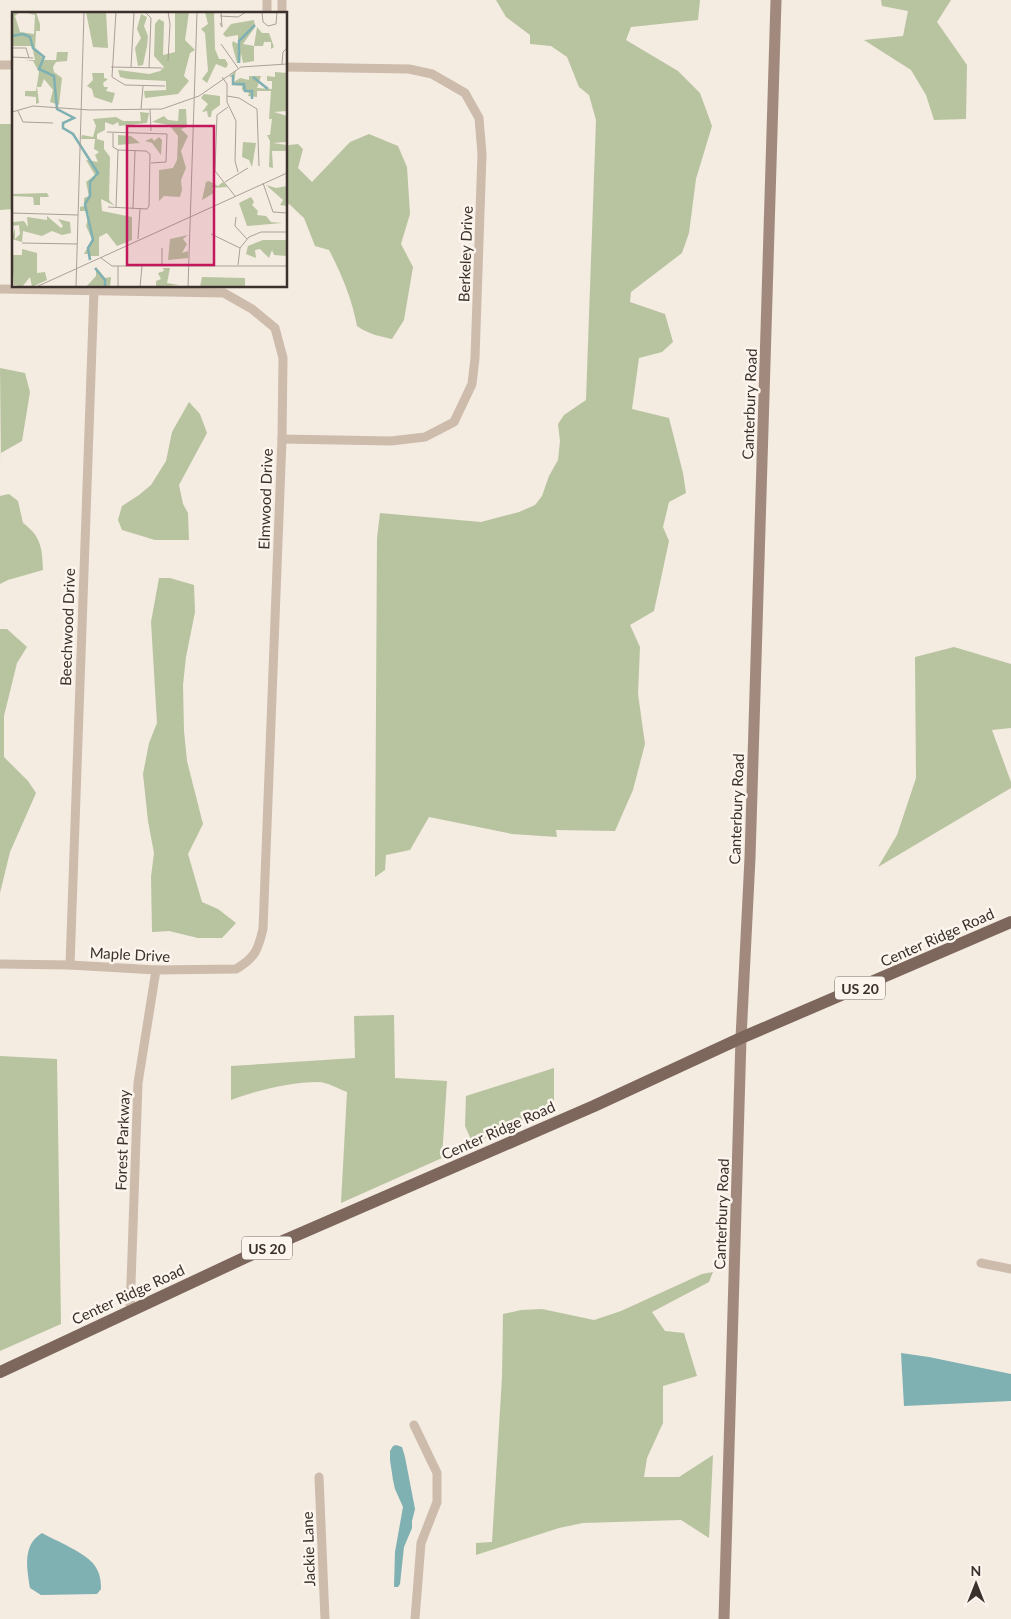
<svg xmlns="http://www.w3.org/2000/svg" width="1011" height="1619" font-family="Lato,sans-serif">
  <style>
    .green { fill: #b8c4a0 }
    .water { fill: #7fb0b2 }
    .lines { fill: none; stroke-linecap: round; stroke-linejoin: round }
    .street { stroke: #cdbbac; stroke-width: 9 }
    .secondary { stroke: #a18a7d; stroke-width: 11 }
    .primary { stroke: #7d675c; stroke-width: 12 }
    .labels { text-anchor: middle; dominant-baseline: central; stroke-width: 5; stroke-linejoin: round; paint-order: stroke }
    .shield { fill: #fbf5ee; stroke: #756b66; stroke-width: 1 }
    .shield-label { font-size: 14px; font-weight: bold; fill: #3b302b }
    .street-label { font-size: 15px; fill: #3b302b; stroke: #fbf5ee }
    .inset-river { fill: none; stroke: #7fb0b2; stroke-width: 2.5 }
    .inset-road { fill: none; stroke: #aaa098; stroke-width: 1 }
    .view { fill: #c2185b; fill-opacity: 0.15; stroke: #c2185b; stroke-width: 2.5 }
    .inset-edge { fill: none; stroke: #3b302b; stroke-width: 2.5 }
  </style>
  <rect width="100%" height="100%" fill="#f4ebe1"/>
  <g class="green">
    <polygon points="496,0 700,0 698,20 631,27 626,40 678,71 700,93 712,126 696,179 689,233 682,253 631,292 630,302 665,314 673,342 662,352 639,358 632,409 669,418 683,473 686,493 669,502 663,527 669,541 654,611 630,625 640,647 638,694 645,744 633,790 615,831 556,830 557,837 512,834 429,817 410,850 386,855 385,870 375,877 377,538 380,513 481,522 519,512 535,505 542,496 549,476 558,460 560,441 558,424 564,415 586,400 596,120 589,95 579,87 567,57 551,46 530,44 530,35 506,17"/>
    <polygon points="881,0 951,0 937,22 967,65 966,119 934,120 926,95 911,70 864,40 903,36 908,11 882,6"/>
    <polygon points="0,124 14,124 14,209 0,210"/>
    <path d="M 369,134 L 398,146 L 407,167 L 410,214 L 401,244 L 413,267 L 404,320 L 392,339 C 379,336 368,334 357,326 C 352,299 342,275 329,250 L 315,246 L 304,218 L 289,204 L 286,205 L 286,148 L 289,145 L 298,144 L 303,149 L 298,168 L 312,182 L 350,142 Z"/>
    <polygon points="0,368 25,373 30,392 22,441 1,453 1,464"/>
    <polygon points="189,402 200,414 207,433 179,485 183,504 188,513 189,540 155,540 122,530 118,520 122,506 139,495 151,485 166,461 172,432"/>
    <path d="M 9,494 L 18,501 L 23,523 C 42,537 42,549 43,570 L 8,580 L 0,584 L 0,496 Z"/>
    <polygon points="159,578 170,578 194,585 195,612 186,657 183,685 184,731 187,761 203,824 188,854 202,902 218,909 236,923 222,938 198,938 169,931 152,932 151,877 154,853 148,821 143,774 149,743 157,723 151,622"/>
    <polygon points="0,629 7,629 27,647 17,663 4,716 4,757 28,781 36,793 10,852 0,893"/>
    <polygon points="954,647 1011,664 1011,728 992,730 1011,782 1011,788 878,867 897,835 916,778 915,657"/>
    <path d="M 394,1015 L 395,1078 L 447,1081 L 442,1158 L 341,1203 L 347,1092 C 339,1089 327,1082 318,1082 C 290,1082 258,1090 231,1100 L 231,1066 L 355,1058 L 354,1016 Z"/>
    <polygon points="0,1056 57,1059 61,1324 0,1351"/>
    <polygon points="554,1068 554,1105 473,1144 465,1126 466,1096"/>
    <polygon points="713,1272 709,1282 652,1312 665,1331 684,1333 697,1376 663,1386 663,1423 647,1458 644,1477 679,1477 713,1455 709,1538 681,1520 583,1523 559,1528 476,1555 476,1543 492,1542 502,1377 503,1314 521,1310 542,1309 594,1320 621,1311 702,1274"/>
  </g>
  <g class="water">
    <polygon points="901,1353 929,1357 1011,1374 1011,1401 904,1406"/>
    <polygon points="396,1445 402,1447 405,1457 415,1509 412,1521 412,1528 404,1547 400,1584 398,1587 394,1587 395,1552 403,1507 395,1489 393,1480 390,1460 390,1451 393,1446"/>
    <path d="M 42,1533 C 56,1541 87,1553 95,1566 C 100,1573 101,1581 101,1589 L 97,1594 L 41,1595 L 30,1588 C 27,1568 22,1545 42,1533 Z"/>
  </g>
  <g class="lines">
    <g class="street">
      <polyline points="267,14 267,0"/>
      <polyline points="282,14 282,0"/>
      <polyline points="0,65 14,65"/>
      <path d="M 0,289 L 224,293 L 252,309 L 275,328 L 283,358 L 282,439 L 263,929 C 258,950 255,958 236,969 L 156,970 L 70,965 L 0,964"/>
      <polyline points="282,439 391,441 425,437 454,422 472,384 475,358 482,154 479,118 465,93 432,74 409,69 286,67"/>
      <polyline points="70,965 94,290"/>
      <polyline points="981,1263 1011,1269"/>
      <polyline points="130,1312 138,1083 156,970"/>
      <polyline points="414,1425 437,1473 437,1502 421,1543 415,1619"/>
      <polyline points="319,1477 325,1619"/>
    </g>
    <polyline class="secondary" points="724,1619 741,1038 750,858 776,0"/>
    <polyline class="primary" points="0,1372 244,1258 594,1106 741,1038 1011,922"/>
  </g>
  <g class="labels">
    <g class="shield">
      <rect x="835" y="976.5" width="50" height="23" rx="4"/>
      <rect x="242" y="1236.5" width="50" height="23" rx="4"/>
    </g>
    <g class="shield-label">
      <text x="860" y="988">US 20</text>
      <text x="267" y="1248">US 20</text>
    </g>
    <g class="street-label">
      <text transform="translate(465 254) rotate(-88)">Berkeley Drive</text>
      <text transform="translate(749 404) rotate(-88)">Canterbury Road</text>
      <text transform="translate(265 499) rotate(-88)">Elmwood Drive</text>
      <text transform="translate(67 627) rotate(-88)">Beechwood Drive</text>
      <text transform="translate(736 809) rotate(-88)">Canterbury Road</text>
      <text transform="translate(937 937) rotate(-24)">Center Ridge Road</text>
      <text transform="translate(130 954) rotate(3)">Maple Drive</text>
      <text transform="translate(498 1130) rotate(-24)">Center Ridge Road</text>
      <text transform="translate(122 1140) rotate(-88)">Forest Parkway</text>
      <text transform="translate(721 1214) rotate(-88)">Canterbury Road</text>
      <text transform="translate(128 1294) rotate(-25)">Center Ridge Road</text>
      <text transform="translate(308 1549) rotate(-92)">Jackie Lane</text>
    </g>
  </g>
  <g transform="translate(12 12)">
    <rect width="275" height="275" fill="#f4ebe1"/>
    <path d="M 1,0 L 8,0 L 3,4 L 8,20 L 22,22 L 23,3 L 11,0 L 24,0 L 28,12 L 28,19 L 24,19 L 23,38 L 32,48 L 44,48 L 45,40 L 56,40 L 55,49 L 44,50 L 41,55 L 42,60 L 50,66 L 47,93 L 38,90 L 41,78 L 32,67 L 29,75 L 25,75 L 27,91 L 24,92 L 24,85 L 13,84 L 13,79 L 24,79 L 27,60 L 21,49 L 13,48 L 23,48 L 20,34 L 0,34 ZM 74,0 L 94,0 L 96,36 L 81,35 ZM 163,0 L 177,0 L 173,28 L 183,38 L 178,41 L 172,64 L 177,69 L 166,82 L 133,86 L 132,79 L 154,78 L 154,69 L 116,67 L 108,65 L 106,58 L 137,62 L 148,59 L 152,55 L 142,44 L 143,12 L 147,7 L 152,10 L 151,43 L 163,40 ZM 193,0 L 202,0 L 203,37 L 207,47 L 213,47 L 216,52 L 214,56 L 204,52 L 195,71 L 190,67 L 196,59 L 193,21 L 189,17 L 196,12 ZM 129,2 L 135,5 L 132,14 L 136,24 L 135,34 L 131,53 L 126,54 L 123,36 L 129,26 L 125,17 ZM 242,8 L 243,15 L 231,32 L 242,34 L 245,15 L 250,21 L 257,21 L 262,35 L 259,37 L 259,30 L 252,30 L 251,34 L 242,34 L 242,49 L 231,51 L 229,41 L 228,51 L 225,51 L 220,32 L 221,29 L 226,32 L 226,23 L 214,25 L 211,22 L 219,12 ZM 224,58 L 222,70 L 228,66 L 237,68 L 237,64 L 249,64 L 245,76 L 260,77 L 260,69 L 255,69 L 255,64 L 263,65 L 263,60 L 275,61 L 275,99 L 262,100 L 275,104 L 275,130 L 261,131 L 275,133 L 275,139 L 260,139 L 261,156 L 257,155 L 258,129 L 255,123 L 258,123 L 260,107 L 257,107 L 259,79 L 245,79 L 245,85 L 236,84 L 237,81 L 230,78 L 230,74 L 221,73 L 221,65 L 217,65 ZM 80,61 L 92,61 L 92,66 L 96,67 L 91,71 L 92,75 L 96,75 L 94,79 L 103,81 L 100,91 L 82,85 L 80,77 L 75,74 L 81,68 ZM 192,82 L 208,84 L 208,93 L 200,99 L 199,105 L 196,105 L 195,99 L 190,100 L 196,92 L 189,86 ZM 167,97 L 174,97 L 175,115 L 169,117 L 176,124 L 169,139 L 174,156 L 169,168 L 170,178 L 168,185 L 152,184 L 147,189 L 147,158 L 161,156 L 165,148 L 166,124 L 157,113 L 140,110 L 152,104 L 156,108 L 166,109 ZM 128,100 L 137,101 L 135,111 L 107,114 L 106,110 L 101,113 L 93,110 L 93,118 L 85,122 L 85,127 L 92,129 L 92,137 L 98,145 L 97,188 L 103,194 L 89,187 L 90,199 L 120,205 L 120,228 L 105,234 L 95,221 L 87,225 L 87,244 L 79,244 L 78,248 L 77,242 L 72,242 L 80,227 L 74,214 L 77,203 L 75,199 L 68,199 L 68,195 L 72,194 L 72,186 L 77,184 L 74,170 L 83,163 L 74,148 L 86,150 L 83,143 L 87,140 L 82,137 L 83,127 L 69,127 L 70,123 L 81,125 L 84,114 L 81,107 L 104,105 L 111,109 L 129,109 ZM 106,123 L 119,124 L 128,131 L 106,133 ZM 147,125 L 150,128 L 149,143 L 140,131 L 133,129 L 140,126 L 142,129 ZM 231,130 L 244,131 L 240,155 L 237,148 L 230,145 ZM 197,169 L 206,174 L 211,170 L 215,175 L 200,176 L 202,181 L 190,188 L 194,170 ZM 254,173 L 264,176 L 275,174 L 275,194 L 268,193 L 271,188 ZM 35,181 L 37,185 L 28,185 L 28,193 L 22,193 L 21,185 L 0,184 L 0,182 ZM 239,185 L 242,190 L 240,193 L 246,199 L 245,203 L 254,204 L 259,210 L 270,211 L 235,214 L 227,191 ZM 35,204 L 49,216 L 51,214 L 46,207 L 58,210 L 59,221 L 50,223 L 40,219 L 30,224 L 11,219 L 10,230 L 0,227 L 3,216 L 3,227 L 8,222 L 7,213 L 0,214 L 1,210 L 12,209 L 16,215 L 15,205 L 35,208 ZM 176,223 L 171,227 L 175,232 L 170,241 L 176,239 L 176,246 L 156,248 L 158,227 ZM 251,228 L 275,228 L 275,244 L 262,243 L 260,238 L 257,246 L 248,237 L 243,238 L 244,246 L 234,242 L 236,234 ZM 10,237 L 25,241 L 25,261 L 33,260 L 35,268 L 20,275 L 18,265 L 10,275 L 2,273 L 0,243 L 10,243 ZM 84,255 L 93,266 L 99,265 L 98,275 L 74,275 L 84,264 ZM 151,256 L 158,256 L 155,271 L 167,273 L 144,275 L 144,269 L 149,267 L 146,261 L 152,259 ZM 190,265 L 233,266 L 233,275 L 188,275 Z" fill="#b8c4a0"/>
    <path class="inset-river" d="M 0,24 L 11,22 L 18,25 L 21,36 L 32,45 L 27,57 L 42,64 L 45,97 L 62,106 L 51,111 L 51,116 L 61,122 L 86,161 L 78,170 L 78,184 L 73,192 L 81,228 L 76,236 L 78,248M 227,51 L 227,29 L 243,13M 221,63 L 221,72 L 232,72 L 233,79 L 240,79 L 240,87M 241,65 L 256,77M 83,256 L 93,268 L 93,275"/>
    <path class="inset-road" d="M 104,0 L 100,65 L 113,73 L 153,74M 133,0 L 139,6 L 137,56M 156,0 L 158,12 L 156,49M 250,0 L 251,10 L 256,14 L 264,12 L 265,0M 208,4 L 226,5 L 234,0M 208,11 L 210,15 L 209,0M 209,32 L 226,56M 0,36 L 14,36 L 17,46M 0,45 L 21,46M 270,52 L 271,40 L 275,36M 99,55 L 150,56M 119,55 L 122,0M 210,65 L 215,72 L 215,90 L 224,109 L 223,149 L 226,160M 215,84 L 227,86 L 245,97 L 247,154M 216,95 L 205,103 L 203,159 L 223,184M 129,97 L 131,74M 138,97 L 139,119M 6,99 L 11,110 L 41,111M 0,100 L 21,94 L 78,98 L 150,97 L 187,84 L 229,55 L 275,52M 95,120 L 155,122 L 154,150 L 139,151M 101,121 L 101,135 L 106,138M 213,170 L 236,156M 251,171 L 261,200 L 275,201M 96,195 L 135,197 L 137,194 L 138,142 L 134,139 L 106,138M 104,196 L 106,138M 121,197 L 123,139M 0,201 L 66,203M 224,205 L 223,214 L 235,227M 199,222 L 228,236M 126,227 L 128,197M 10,231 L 65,232M 150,236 L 150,253M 89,246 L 100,254 L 275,254M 226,253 L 228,236 L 237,225 L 249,220 L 275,220M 106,254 L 106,275M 24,275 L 275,161M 64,275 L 72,0M 128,275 L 130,254M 176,275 L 185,0"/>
    <path class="view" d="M 115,114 L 202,114 L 202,253 L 115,253 Z"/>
    <rect width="275" height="275" class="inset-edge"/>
  </g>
  <g transform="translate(976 1584)" stroke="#fbf5ee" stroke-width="4" paint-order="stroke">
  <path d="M0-4L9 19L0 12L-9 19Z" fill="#3b302b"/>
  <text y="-8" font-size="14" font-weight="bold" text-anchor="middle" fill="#3b302b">N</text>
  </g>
</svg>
